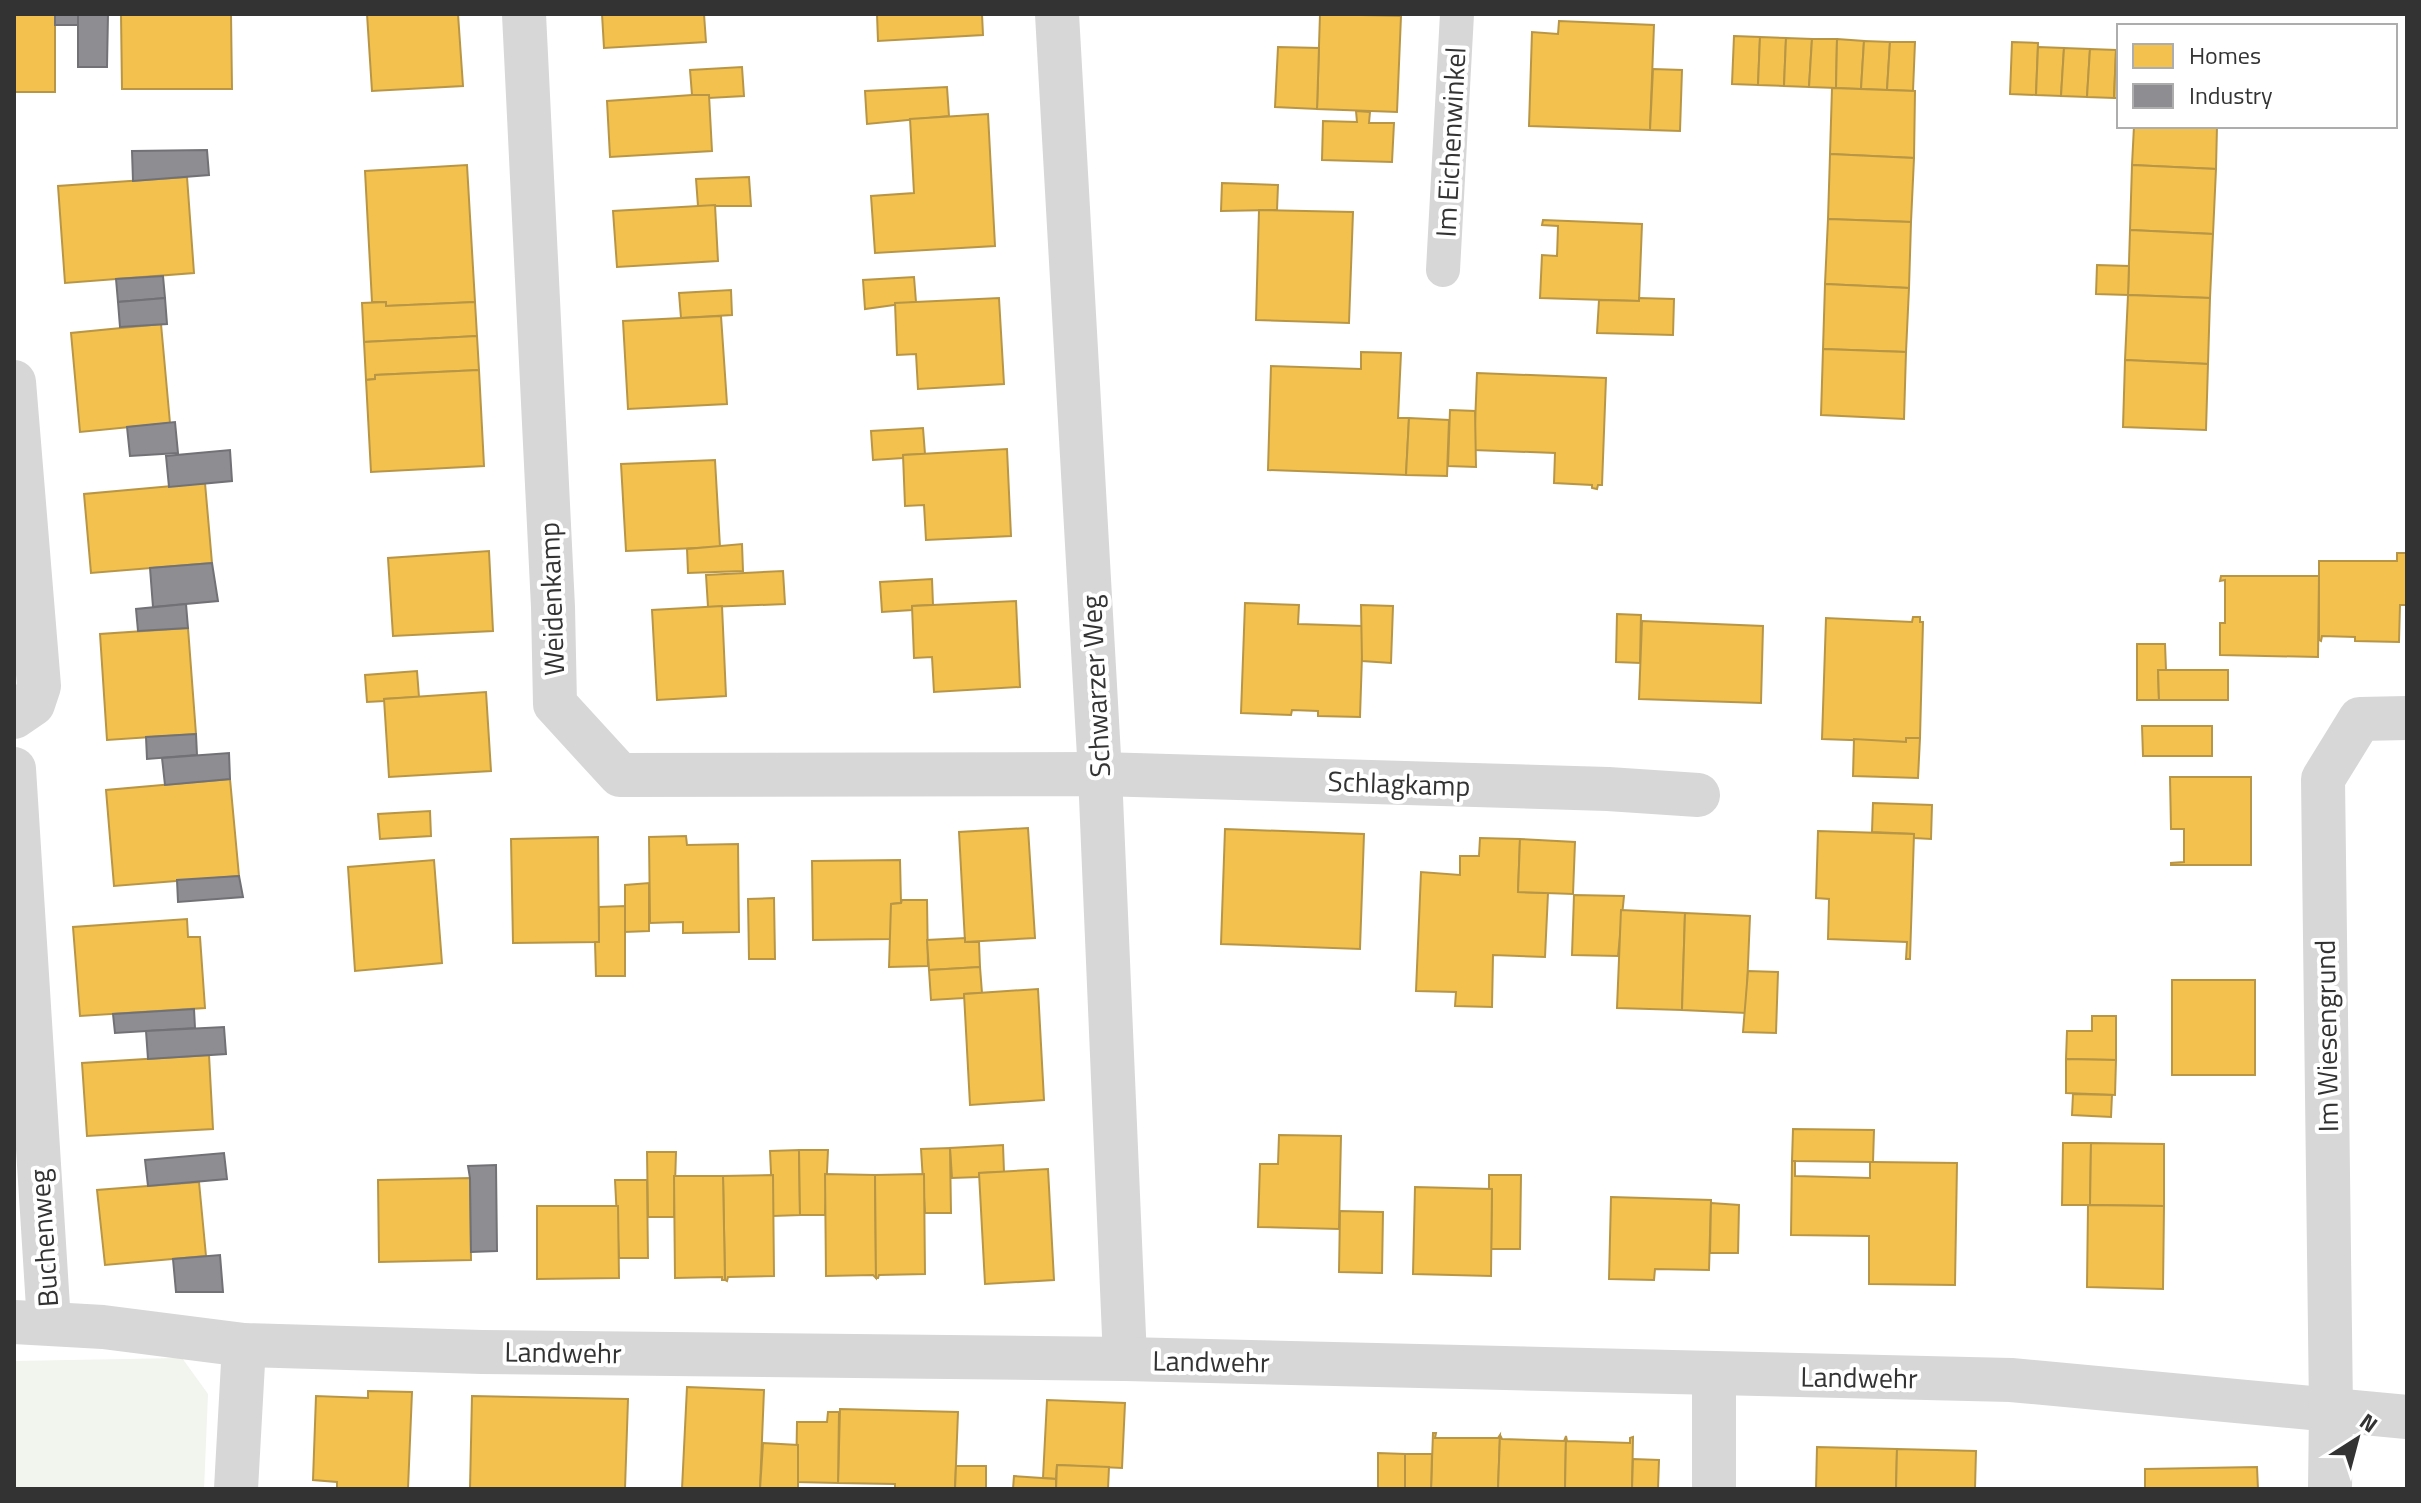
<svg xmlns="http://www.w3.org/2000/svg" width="2421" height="1503" font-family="'Titillium Web',sans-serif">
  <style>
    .green { fill: #f1f5ed }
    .homes { fill: #f2c14e; stroke: #b99646; stroke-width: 2 }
    .industry { fill: #8d8d92; stroke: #727276; stroke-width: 2 }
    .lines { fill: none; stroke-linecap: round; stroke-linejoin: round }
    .lane { stroke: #d7d7d7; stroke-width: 34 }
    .street { stroke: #d7d7d7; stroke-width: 44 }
    .labels { text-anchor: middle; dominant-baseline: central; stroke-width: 8; stroke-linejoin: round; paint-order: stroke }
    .street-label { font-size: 28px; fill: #333; stroke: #fff }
  </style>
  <rect width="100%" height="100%" fill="#fff"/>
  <polygon class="green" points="182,1358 208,1394 204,1489 14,1489 14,1361"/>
  <g class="homes">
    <rect x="14" y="14" width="41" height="78"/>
    <polygon points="121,14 231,14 232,89 122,89"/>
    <polygon points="367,14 458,14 463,86 372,91"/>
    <polygon points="602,14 704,14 706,42 604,48"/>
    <polygon points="877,14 982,14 983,35 878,41"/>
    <polygon points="1320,14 1401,16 1397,112 1317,109"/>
    <polygon points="1559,21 1654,25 1650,130 1529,126 1532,32 1558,34"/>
    <polygon points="1734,36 1760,37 1758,85 1732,84"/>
    <polygon points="1760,37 1786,38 1784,86 1758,85"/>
    <polygon points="1786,38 1812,39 1809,87 1784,86"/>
    <polygon points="1812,39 1837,39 1836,88 1809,87"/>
    <polygon points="1837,39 1864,41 1861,89 1836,88"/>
    <polygon points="1864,41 1890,42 1887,90 1861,89"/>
    <polygon points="1890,42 1915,42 1913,91 1887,90"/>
    <polygon points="2012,42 2038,43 2036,95 2010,94"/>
    <polygon points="1278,47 1319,48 1317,109 1275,107"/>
    <polygon points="2038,47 2064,48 2061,96 2036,95"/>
    <polygon points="2064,48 2090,49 2087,97 2061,96"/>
    <polygon points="2090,49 2116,50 2114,98 2087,97"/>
    <polygon points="2116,50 2119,50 2119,98 2114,98"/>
    <polygon points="742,67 744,96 709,98 709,95 692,95 690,70"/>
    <polygon points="1653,69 1682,70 1680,131 1650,130"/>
    <polygon points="947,87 949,116 867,124 865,91"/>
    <polygon points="1832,88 1915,91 1914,158 1830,154"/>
    <polygon points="692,95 709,95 712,151 610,157 607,101"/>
    <polygon points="1356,111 1370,112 1369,123 1394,123 1392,162 1322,160 1323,121 1357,122"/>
    <polygon points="988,114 995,246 875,253 871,196 914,193 910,119"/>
    <polygon points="2134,126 2217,126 2216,169 2132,165"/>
    <polygon points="1830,154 1914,158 1911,222 1828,219"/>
    <polygon points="467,165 475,302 386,306 386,302 372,302 365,171"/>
    <polygon points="2132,165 2216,169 2213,234 2130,230"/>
    <polygon points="187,177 194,273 65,283 58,186"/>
    <polygon points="749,177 751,206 698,206 696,179"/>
    <polygon points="1222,183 1278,185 1277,210 1221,211"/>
    <polygon points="715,205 718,261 617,267 613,211"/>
    <polygon points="1259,210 1353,212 1349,323 1256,320"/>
    <polygon points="1828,219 1911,222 1909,288 1825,284"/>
    <polygon points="1543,220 1642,224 1639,301 1540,298 1542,255 1557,256 1558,226 1542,225"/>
    <polygon points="2130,230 2213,234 2210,298 2128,295"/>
    <polygon points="2097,265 2129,266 2128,295 2096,294"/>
    <polygon points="914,277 916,302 865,309 863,280"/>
    <polygon points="1825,284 1909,288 1906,352 1823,349"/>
    <polygon points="731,290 732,315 681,318 679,293"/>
    <polygon points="2128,295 2210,298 2208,364 2125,360"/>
    <polygon points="999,298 1004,384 918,389 916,354 897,355 895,303"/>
    <polygon points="1639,298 1674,299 1673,335 1597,333 1599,300 1639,301"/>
    <polygon points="386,302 386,306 475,302 477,336 364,342 362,303"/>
    <polygon points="721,316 727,404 628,409 623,321"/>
    <polygon points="161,324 170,423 80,432 71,333"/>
    <polygon points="477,336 479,370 375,375 375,379 366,380 364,342"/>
    <polygon points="1823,349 1906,352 1904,419 1821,415"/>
    <polygon points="1361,352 1401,353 1398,418 1409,418 1406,475 1268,470 1271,366 1361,369"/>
    <polygon points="2125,360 2208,364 2206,430 2123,427"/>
    <polygon points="479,370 484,466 371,472 366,380 375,379 375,375"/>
    <polygon points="1477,373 1606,378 1602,485 1598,485 1597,489 1592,488 1592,485 1554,483 1555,453 1474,450"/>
    <polygon points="1450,410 1475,411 1476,467 1448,466"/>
    <polygon points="1409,418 1449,420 1447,476 1406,475"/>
    <polygon points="923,428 925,454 903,455 903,458 873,460 871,431"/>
    <polygon points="1007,449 1011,536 926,540 924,505 905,506 903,455"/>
    <polygon points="715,460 720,547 626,551 621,464"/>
    <polygon points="205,483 212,563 91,573 84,494"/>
    <polygon points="742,544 743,571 688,573 687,549"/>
    <polygon points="489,551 493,631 393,636 388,558"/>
    <polygon points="2397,553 2407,553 2407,605 2400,605 2399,642 2355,641 2355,637 2322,636 2321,641 2319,640 2319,561 2397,561"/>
    <polygon points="783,571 785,604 708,607 706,575"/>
    <polygon points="2221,576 2319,576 2318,657 2220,655 2220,623 2225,623 2225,580 2220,581"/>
    <polygon points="932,579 933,605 912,606 912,610 882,612 880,582"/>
    <polygon points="1016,601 1020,687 934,692 932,657 914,658 912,606"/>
    <polygon points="1245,603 1299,605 1298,624 1363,626 1360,717 1318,716 1318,711 1292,710 1291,715 1241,713"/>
    <polygon points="1361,605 1393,606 1391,663 1362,661"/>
    <polygon points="722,606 726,696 657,700 652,610"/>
    <polygon points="1617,614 1641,615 1640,663 1616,662"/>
    <polygon points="1913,617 1920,617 1920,622 1923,622 1920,738 1906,738 1906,742 1822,739 1826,618 1912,622"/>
    <polygon points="1642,621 1763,626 1761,703 1639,699"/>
    <polygon points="188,628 196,734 107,740 100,634"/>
    <polygon points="2137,644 2165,644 2166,670 2158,670 2159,700 2137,700"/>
    <polygon points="2158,670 2228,670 2228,700 2159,700"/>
    <polygon points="417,671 419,697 384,699 384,701 367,702 365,675"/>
    <polygon points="486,692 491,771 389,777 384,699"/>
    <polygon points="2142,726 2212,726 2212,756 2143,756"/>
    <polygon points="1906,738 1920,738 1918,778 1853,776 1854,739 1906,742"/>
    <polygon points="2170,777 2251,777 2251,865 2171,865 2171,863 2184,862 2184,829 2171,829"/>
    <polygon points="230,779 239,876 114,886 106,790"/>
    <polygon points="1873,803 1932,805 1931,839 1914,838 1914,834 1872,832"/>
    <polygon points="430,811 431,836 380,839 378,814"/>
    <polygon points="1028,828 1035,938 965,942 959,832"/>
    <polygon points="1225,829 1364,834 1360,949 1221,944"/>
    <polygon points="1818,831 1914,834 1910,959 1906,959 1907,942 1828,939 1829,899 1816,898"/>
    <polygon points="686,836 687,845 738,844 739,932 683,933 683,922 650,923 649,837"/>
    <polygon points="598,837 599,942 513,943 511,839"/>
    <polygon points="1480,838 1520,839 1518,892 1548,893 1545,957 1493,955 1492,1007 1455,1006 1456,992 1416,991 1421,872 1460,875 1460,856 1479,856"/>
    <polygon points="1520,839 1575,842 1573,894 1518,892"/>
    <polygon points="434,860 442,963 355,971 348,867"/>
    <polygon points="900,860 901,903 891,904 891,939 813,940 812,861"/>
    <polygon points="649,883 649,931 625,932 625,885"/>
    <polygon points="1574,895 1624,896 1618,956 1572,955"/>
    <polygon points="774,898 775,959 749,959 748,899"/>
    <polygon points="902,900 927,900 928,966 889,967 891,904 901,903"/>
    <polygon points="625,906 625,976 596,976 595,942 599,942 599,907"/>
    <polygon points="1621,910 1685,913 1682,1010 1617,1008"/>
    <polygon points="1685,913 1750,916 1746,1013 1682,1010"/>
    <polygon points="187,919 188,937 200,937 205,1008 80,1016 73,927"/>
    <polygon points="965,938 965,942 979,942 980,967 929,970 927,940"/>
    <polygon points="980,967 982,993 964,994 964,998 931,1000 929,970"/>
    <polygon points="1748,971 1778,972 1776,1033 1743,1032"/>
    <rect x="2172" y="980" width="83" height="95"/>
    <polygon points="1038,989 1044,1100 970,1105 964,994"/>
    <polygon points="2092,1016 2116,1016 2116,1060 2066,1059 2067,1031 2092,1031"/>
    <polygon points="209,1055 213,1129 87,1136 82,1063"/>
    <polygon points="2066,1059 2116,1060 2115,1095 2066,1093"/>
    <polygon points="2073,1094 2112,1095 2111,1117 2072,1115"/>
    <polygon points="1793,1129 1874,1130 1873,1162 1792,1161"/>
    <polygon points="1279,1135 1341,1136 1339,1229 1258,1227 1260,1164 1278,1164"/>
    <polygon points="2063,1143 2091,1143 2090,1205 2062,1205"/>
    <polygon points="2091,1143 2164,1144 2164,1206 2090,1205"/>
    <polygon points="1003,1145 1004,1172 979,1173 979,1177 952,1178 950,1148"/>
    <polygon points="950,1148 951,1213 925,1213 921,1149"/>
    <polygon points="799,1150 800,1215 773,1216 770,1151"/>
    <polygon points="799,1150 828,1150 825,1215 800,1215"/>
    <polygon points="647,1152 676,1152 674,1217 648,1217"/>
    <polygon points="1792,1161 1795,1161 1795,1176 1870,1178 1870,1162 1873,1162 1957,1163 1955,1285 1869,1284 1869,1236 1791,1235"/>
    <polygon points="1048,1169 1054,1280 985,1284 979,1173"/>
    <polygon points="825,1174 875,1175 876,1278 873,1275 826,1276"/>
    <polygon points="924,1174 925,1274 879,1275 878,1278 876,1278 875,1175"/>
    <polygon points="773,1175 774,1276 728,1277 727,1281 725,1280 723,1176"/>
    <polygon points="1489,1175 1521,1175 1520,1249 1491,1249 1492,1189 1489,1189"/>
    <polygon points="674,1176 723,1176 725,1280 722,1280 722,1277 675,1278"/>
    <polygon points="470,1178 471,1260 379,1262 378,1180"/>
    <polygon points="615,1180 647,1180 648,1258 619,1258"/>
    <polygon points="199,1182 206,1256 105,1265 97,1190"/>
    <polygon points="1415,1187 1492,1189 1491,1276 1413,1274"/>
    <polygon points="1611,1197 1711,1200 1709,1270 1655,1269 1654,1280 1609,1279"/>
    <polygon points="1711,1203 1739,1205 1738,1253 1710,1253"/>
    <polygon points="2088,1205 2164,1206 2163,1289 2087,1287"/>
    <polygon points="537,1206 618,1206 619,1278 537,1279"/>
    <polygon points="1340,1211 1383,1212 1382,1273 1339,1272"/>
    <polygon points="687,1387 764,1390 760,1489 682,1489"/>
    <polygon points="368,1391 412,1392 408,1489 337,1489 337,1482 313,1480 316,1396 368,1398"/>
    <polygon points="472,1396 628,1399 625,1489 470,1489"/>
    <polygon points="1047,1400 1125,1403 1122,1468 1057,1465 1056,1479 1043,1478"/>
    <polygon points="840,1409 958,1412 955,1489 895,1489 895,1484 838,1483"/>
    <polygon points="828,1412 839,1412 838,1483 796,1482 797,1422 827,1422"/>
    <polygon points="1433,1433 1436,1433 1435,1438 1498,1438 1500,1435 1498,1489 1431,1489"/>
    <polygon points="1500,1435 1502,1439 1564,1441 1566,1436 1565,1489 1498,1489"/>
    <polygon points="1566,1436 1567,1441 1630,1443 1630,1438 1633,1437 1632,1489 1565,1489"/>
    <polygon points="763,1443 798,1445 798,1489 760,1489"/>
    <polygon points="1817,1447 1897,1449 1896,1489 1816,1489"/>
    <polygon points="1897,1449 1976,1451 1975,1489 1896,1489"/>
    <polygon points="1378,1453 1405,1454 1405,1489 1378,1489"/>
    <polygon points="1405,1454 1432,1454 1431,1489 1405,1489"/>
    <polygon points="1633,1459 1659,1460 1658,1489 1632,1489"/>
    <polygon points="1057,1465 1109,1467 1108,1489 1056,1489"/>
    <polygon points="956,1466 986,1466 986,1489 955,1489"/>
    <polygon points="2257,1467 2258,1489 2145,1489 2145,1469"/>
    <polygon points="1014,1476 1056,1479 1056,1489 1013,1489"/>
  </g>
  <g class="industry">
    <rect x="55" y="14" width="23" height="11"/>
    <polygon points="78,14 108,14 107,67 78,67"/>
    <polygon points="207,150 209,175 133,181 132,151"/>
    <polygon points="163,276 165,298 118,302 116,279"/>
    <polygon points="165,298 167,324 120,327 118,302"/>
    <polygon points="175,422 178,453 130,456 127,427"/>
    <polygon points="230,450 232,481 169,487 166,456"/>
    <polygon points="212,563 218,601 153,607 150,568"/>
    <polygon points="186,604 188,628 138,631 136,609"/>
    <polygon points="196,734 197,755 147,759 146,737"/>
    <polygon points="229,753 230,779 165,785 162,758"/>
    <polygon points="239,876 243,897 178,902 177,880"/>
    <polygon points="194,1009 195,1028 115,1033 113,1014"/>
    <polygon points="224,1027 226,1054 148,1059 146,1031"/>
    <polygon points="224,1153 227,1179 148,1186 145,1160"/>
    <polygon points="496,1165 497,1251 471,1252 470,1178 468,1166"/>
    <polygon points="220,1255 223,1292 176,1292 173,1259"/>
  </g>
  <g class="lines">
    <polyline class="lane" points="1443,270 1457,14"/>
    <g class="street">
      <polyline points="524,14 553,607 555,704 620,775 1100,774 1608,789 1698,795"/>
      <polyline points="1057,14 1100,774 1125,1359"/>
      <polyline points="14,382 39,686 33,704 14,717"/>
      <polyline points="14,769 49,1323"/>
      <polyline points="14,1322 103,1327 244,1345 482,1352 1125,1359 2011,1380 2407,1417"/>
      <polyline points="236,1489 244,1345"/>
      <polyline points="1714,1489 1714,1374"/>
      <polyline points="2330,1489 2331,1410 2323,779 2360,719 2407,718"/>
    </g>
  </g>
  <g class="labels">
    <g class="street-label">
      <text transform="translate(1450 142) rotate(-87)">Im Eichenwinkel</text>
      <text transform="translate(551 599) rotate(-92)">Weidenkamp</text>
      <text transform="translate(1095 686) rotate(-93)">Schwarzer Weg</text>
      <text transform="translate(1399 783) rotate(2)">Schlagkamp</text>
      <text transform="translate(2326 1036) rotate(-91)">Im Wiesengrund</text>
      <text transform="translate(43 1238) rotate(-94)">Buchenweg</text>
      <text transform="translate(563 1352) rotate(1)">Landwehr</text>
      <text transform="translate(1211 1361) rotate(1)">Landwehr</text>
      <text transform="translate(1859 1377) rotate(1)">Landwehr</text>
    </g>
  </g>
  <rect width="2421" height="1503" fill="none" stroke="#333333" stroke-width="32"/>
  <rect x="2117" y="24" width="280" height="104" fill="#ffffff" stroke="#adadad" stroke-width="2"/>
  <rect x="2133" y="44" width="40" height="24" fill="#f2c14e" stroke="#adadad" stroke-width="2"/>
  <text x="2189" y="64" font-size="24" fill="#333333">Homes</text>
  <rect x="2133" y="84" width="40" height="24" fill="#8d8d92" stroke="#adadad" stroke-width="2"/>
  <text x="2189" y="104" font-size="24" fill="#333333">Industry</text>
  <g transform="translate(2357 1439) rotate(36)" stroke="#ffffff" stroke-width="6" paint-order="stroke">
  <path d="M0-6L14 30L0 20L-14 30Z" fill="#333333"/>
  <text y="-12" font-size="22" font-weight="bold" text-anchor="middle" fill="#333333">N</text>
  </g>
</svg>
